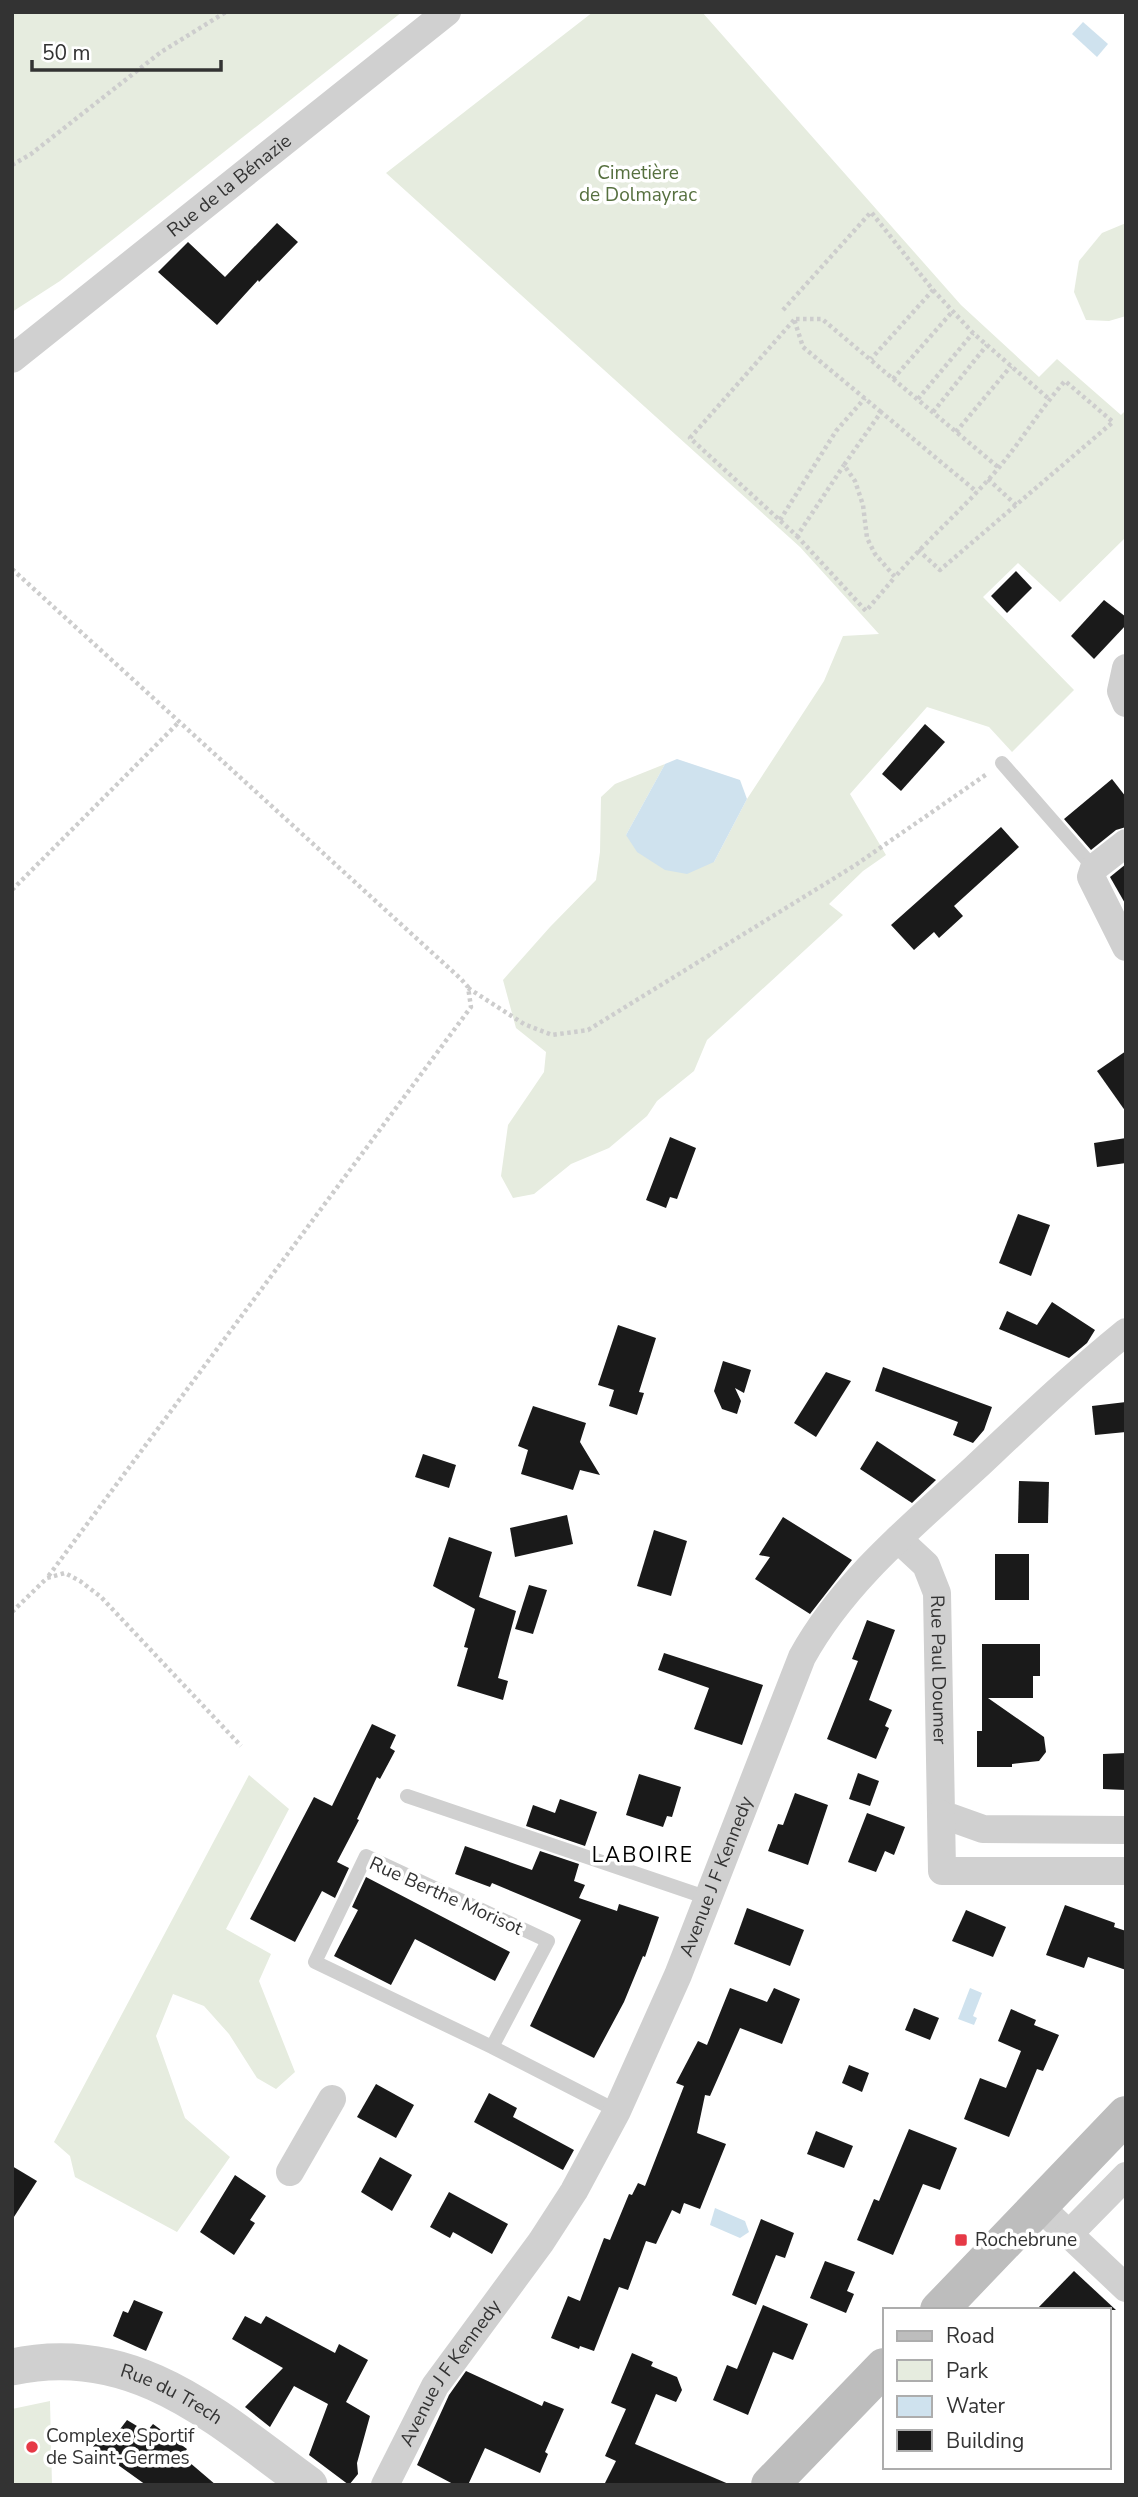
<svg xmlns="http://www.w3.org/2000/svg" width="1138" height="2497" font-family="'Nunito Sans',sans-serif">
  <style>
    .green { fill: #e6ecdf }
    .water { fill: #cfe2ee }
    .building { fill: #1a1a1a }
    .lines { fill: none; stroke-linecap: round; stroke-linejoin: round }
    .path { stroke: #cdcdcd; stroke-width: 4.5; stroke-dasharray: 3.5 3.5; stroke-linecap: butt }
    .service { stroke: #d0d0d0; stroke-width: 14 }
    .minor { stroke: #d0d0d0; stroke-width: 28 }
    .tertiary { stroke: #d0d0d0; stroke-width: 37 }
    .secondary { stroke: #bdbdbd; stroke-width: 38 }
    .poi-dot { fill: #e63946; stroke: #fff; stroke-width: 2.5 }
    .labels { text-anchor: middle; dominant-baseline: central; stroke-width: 7; stroke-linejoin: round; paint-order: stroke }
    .park-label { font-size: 19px; fill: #56703f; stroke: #fff }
    .street-label { font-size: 19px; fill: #333; stroke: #fff }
    .poi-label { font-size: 19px; fill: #333; stroke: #fff; text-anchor: start }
    .neighbourhood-label { font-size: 21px; letter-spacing: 2px; fill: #000; stroke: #fff }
  </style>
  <rect width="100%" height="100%" fill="#fff"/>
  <g class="green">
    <polygon points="12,12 402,12 60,281 12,312"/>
    <polygon points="593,12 702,12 961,305 1039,377 1057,359 1121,415 1126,410 1126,537 1060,602 1018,563 983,597 1074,690 1012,752 989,727 927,707 850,794 886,855 863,871 829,904 843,915 707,1040 694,1071 657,1101 647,1116 609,1148 571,1164 534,1194 513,1198 501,1176 508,1125 544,1072 546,1052 516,1028 503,980 550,927 596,880 600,852 601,797 615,784 665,764 626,835 714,862 747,799 824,681 843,636 879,634 800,547 386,173"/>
    <polygon points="1126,223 1126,316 1109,321 1086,320 1074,292 1079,261 1102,233"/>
    <polygon points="249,1775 289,1809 226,1929 271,1954 259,1981 295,2072 276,2089 257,2078 229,2034 204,2006 173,1994 156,2036 185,2118 230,2157 177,2232 75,2177 70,2156 54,2142"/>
    <polygon points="50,2401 52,2485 12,2485 12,2409"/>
  </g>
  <g class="water">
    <polygon points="1083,22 1108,44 1097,57 1072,34"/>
    <polygon points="677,759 740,780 747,799 714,862 687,874 665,870 637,852 626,835 665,764"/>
    <polygon points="970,1988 982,1993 973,2016 977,2018 974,2025 958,2019"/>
    <polygon points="715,2208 745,2221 749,2232 740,2238 710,2225"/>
  </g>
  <g class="building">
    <polygon points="277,223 298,242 259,282 258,280 217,325 158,272 188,242 225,277"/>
    <polygon points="1016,571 1032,588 1007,613 991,596"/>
    <polygon points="1104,600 1126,617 1126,625 1094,659 1071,636"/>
    <polygon points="925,724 945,742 901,791 882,774"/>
    <polygon points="1112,779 1126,797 1126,827 1116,830 1091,850 1064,819"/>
    <polygon points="1001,827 1019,847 954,906 963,916 939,938 934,932 914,950 891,925"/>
    <polygon points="1126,864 1126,905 1110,877"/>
    <polygon points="1126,1051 1126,1112 1097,1071"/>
    <polygon points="670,1137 696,1148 677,1199 670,1197 666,1208 646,1200"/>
    <polygon points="1126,1138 1126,1163 1097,1167 1094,1143"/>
    <polygon points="1018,1214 1050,1225 1031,1276 999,1263"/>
    <polygon points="1052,1302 1095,1330 1087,1343 1069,1358 999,1329 1007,1311 1037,1325"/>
    <polygon points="618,1325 656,1338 639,1392 644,1393 637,1415 609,1406 614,1390 598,1385"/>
    <polygon points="723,1361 751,1370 744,1393 735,1388 741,1401 737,1414 722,1409 714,1391"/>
    <polygon points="883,1367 992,1407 984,1430 973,1443 953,1435 958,1422 875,1391"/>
    <polygon points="826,1372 851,1381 816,1437 794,1423"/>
    <polygon points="1126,1402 1126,1432 1095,1435 1092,1406"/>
    <polygon points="533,1406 586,1423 580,1442 600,1475 580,1470 573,1490 521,1474 528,1450 518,1446"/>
    <polygon points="877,1441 936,1480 912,1503 860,1469"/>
    <polygon points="423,1454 456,1465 449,1488 415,1477"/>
    <polygon points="1019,1481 1049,1482 1048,1523 1018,1523"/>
    <polygon points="567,1515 573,1544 515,1557 510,1528"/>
    <polygon points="783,1517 852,1560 810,1614 755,1579 770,1557 759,1555"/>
    <polygon points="654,1530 687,1541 671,1596 637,1586"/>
    <polygon points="449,1537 492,1552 479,1597 516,1611 498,1678 508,1681 503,1700 457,1686 468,1648 464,1647 475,1609 433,1586"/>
    <rect x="995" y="1554" width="34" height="46"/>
    <polygon points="529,1585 547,1590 533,1634 515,1629"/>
    <polygon points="867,1620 895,1630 869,1700 892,1710 885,1726 889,1728 876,1759 827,1739 858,1661 852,1659"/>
    <polygon points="982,1644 1040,1644 1040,1676 1033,1676 1033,1698 988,1698 1044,1737 1046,1752 1039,1761 1012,1764 1012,1767 977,1767 977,1731 982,1731"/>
    <polygon points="664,1653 763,1685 742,1745 694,1729 709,1688 658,1670"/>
    <polygon points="372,1724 396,1735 390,1748 395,1751 380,1779 377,1777 357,1819 359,1820 337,1862 349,1868 335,1898 322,1891 295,1942 250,1919 314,1797 332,1806"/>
    <polygon points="1126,1753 1126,1790 1103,1789 1103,1754"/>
    <polygon points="858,1773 879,1781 870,1806 849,1799"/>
    <polygon points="639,1774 681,1787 672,1817 667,1816 663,1827 626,1815"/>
    <polygon points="795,1793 828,1805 808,1865 768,1851 778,1824 783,1825"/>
    <polygon points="560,1799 597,1812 585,1846 526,1826 533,1805 555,1813"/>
    <polygon points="867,1813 905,1827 894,1855 885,1851 876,1872 848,1862"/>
    <polygon points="465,1846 532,1870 540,1851 579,1864 574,1881 585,1885 579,1898 617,1911 619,1904 659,1917 645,1957 643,1956 624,2002 594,2058 530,2026 581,1920 492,1883 490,1887 455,1874"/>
    <polygon points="366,1877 510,1952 495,1981 415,1939 391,1985 334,1956 358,1910 352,1907"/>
    <polygon points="1065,1905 1115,1923 1114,1927 1126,1931 1126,1970 1088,1957 1084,1968 1046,1955"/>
    <polygon points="747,1908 804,1930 790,1966 734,1944"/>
    <polygon points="966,1910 1006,1927 993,1957 952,1941"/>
    <polygon points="730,1988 767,2002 774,1988 800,1999 782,2044 740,2028 710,2096 705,2095 697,2133 726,2144 700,2209 684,2203 680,2214 672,2210 656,2244 646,2241 628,2290 619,2287 594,2351 580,2346 579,2349 551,2338 568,2296 580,2301 604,2238 610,2240 629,2194 632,2195 638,2183 645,2186 684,2086 676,2083 698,2041 707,2045"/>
    <polygon points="914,2008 939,2018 930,2040 905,2030"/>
    <polygon points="1011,2009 1036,2020 1034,2025 1059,2035 1043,2071 1037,2069 1009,2137 964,2119 980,2078 1006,2088 1021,2051 998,2041"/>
    <polygon points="849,2065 869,2073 862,2092 842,2083"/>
    <polygon points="376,2084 414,2105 396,2138 357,2117"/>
    <polygon points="489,2093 517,2108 513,2117 574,2150 563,2170 474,2122"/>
    <polygon points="909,2129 957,2148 940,2190 923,2184 893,2255 857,2240 874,2199 879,2201"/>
    <polygon points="816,2131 853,2146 844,2168 807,2154"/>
    <polygon points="380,2157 412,2175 392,2211 361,2192"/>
    <polygon points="12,2166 37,2181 12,2220"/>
    <polygon points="235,2175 266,2196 250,2220 255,2223 234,2255 200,2232"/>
    <polygon points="449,2192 508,2224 492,2254 453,2232 450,2238 430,2227"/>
    <polygon points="761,2219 794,2233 785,2258 776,2255 756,2305 732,2295"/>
    <polygon points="825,2261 855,2272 847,2291 854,2294 846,2313 810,2298"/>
    <polygon points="1074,2271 1116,2310 1036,2310"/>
    <polygon points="134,2300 163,2312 146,2351 113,2336 123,2311 128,2313"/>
    <polygon points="763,2305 808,2324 793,2360 773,2352 748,2415 713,2400 727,2365 737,2369"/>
    <polygon points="245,2316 261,2324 266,2316 335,2353 339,2344 368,2360 346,2402 370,2416 357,2463 358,2474 349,2485 309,2455 328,2404 294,2386 270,2427 245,2407 283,2368 232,2339"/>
    <polygon points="632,2353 653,2362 651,2366 677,2377 682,2390 676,2402 656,2394 635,2444 731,2485 604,2485 616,2461 605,2456 626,2409 611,2403"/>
    <polygon points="466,2371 542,2406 544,2401 564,2409 545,2452 548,2454 540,2473 485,2448 468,2485 455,2485 417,2465 449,2395"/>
    <polygon points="127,2420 142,2429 143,2427 148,2430 153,2424 187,2449 182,2456 216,2485 146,2485 93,2447 105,2430 114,2437"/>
  </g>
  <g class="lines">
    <g class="path">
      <polyline points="12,165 31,154 161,52 226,12"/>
      <polyline points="933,290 973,333 1049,399"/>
      <polyline points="783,310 871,212 933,290 871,359"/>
      <polyline points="794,320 690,438 797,536 844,465"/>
      <polyline points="893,379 952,312"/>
      <polyline points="918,399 973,333"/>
      <polyline points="881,412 803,347 794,319 822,319 999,468"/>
      <polyline points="933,412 987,345"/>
      <polyline points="956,432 1011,366"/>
      <polyline points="988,479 1016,505"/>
      <polyline points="780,520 836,431 865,398"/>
      <polyline points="797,536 866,611 895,577"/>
      <path d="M 918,550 L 940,570 L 1113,422 L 1065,381 C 1040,409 1021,442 996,471 C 964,508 927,540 895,577 L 875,554 L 867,538 L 863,505 L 855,481 L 844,465 L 881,412 L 977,492"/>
      <polyline points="12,569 461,979 468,987 471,1007 47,1578"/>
      <polyline points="12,890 179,722"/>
      <polyline points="468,988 524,1024 552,1035 588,1030 854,866 987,774"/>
      <polyline points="12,1612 47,1578 65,1573 80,1581 101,1597 241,1746"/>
    </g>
    <g class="service">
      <polyline points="1002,763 1094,868"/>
      <polyline points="407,1796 708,1898"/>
      <polyline points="492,2047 315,1962 366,1856 548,1941 492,2047 617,2111"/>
    </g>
    <g class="minor">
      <path id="s1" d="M 12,359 L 447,12"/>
      <polyline points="1126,668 1121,691 1126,703"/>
      <polyline points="1126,843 1094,868 1091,877 1126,947"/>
      <path id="s2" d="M 898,1539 L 926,1565 L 937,1593 L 941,1814 L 983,1829 L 1126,1830"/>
      <polyline points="941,1814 942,1871 1126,1871"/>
      <polyline points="290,2172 332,2099"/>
      <polyline points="1039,2206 1126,2288"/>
      <polyline points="1069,2234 1126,2176"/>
      <path id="s3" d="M 385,2485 L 435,2386 L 541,2242 L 574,2191 L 617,2111 L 678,1975 L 802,1657 C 844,1581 912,1526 975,1468 C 1024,1422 1073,1375 1126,1332"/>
    </g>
    <path class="tertiary" id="s4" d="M 12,2367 C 135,2340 218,2419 309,2485"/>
    <g class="secondary">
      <polyline points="939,2310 1126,2115"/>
      <polyline points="770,2485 884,2367"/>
    </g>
  </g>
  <g class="poi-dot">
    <rect x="954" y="2233" width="14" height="14" rx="3.5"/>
    <circle cx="32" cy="2447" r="7"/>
  </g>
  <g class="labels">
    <g class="park-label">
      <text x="638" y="173">Cimetière<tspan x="638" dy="22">de Dolmayrac</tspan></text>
    </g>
    <g class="street-label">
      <text stroke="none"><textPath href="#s1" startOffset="278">Rue de la Bénazie</textPath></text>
      <text stroke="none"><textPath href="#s2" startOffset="145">Rue Paul Doumer</textPath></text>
      <text stroke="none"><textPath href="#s3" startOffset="696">Avenue J F Kennedy</textPath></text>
      <text transform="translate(446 1896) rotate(24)">Rue Berthe Morisot</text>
      <text stroke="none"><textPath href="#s3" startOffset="130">Avenue J F Kennedy</textPath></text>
      <text stroke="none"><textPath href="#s4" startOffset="166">Rue du Trech</textPath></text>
    </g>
    <g class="poi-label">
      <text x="975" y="2240">Rochebrune</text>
      <text x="46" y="2436">Complexe Sportif<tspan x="46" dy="22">de Saint-Germes</tspan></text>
    </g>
    <g class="neighbourhood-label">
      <text x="643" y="1855">LABOIRE</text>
    </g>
  </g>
  <rect width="1138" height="2497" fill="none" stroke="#333333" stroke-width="28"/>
  <rect x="883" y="2308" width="228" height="161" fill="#ffffff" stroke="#adadad" stroke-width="2"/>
  <rect x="897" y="2331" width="35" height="10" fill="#bdbdbd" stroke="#adadad" stroke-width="2"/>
  <text x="946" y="2343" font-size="21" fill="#333333">Road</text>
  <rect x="897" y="2360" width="35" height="21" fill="#e6ecdf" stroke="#adadad" stroke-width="2"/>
  <text x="946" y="2378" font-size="21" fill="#333333">Park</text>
  <rect x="897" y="2396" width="35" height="21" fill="#cfe2ee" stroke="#adadad" stroke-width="2"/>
  <text x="946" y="2413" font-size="21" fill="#333333">Water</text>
  <rect x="897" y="2430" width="35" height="21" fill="#1a1a1a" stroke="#adadad" stroke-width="2"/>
  <text x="946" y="2448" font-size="21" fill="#333333">Building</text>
  <path d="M32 60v10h189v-10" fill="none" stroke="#333333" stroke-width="3.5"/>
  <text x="42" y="60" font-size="21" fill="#333333" stroke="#ffffff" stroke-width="5" paint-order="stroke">50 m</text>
</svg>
